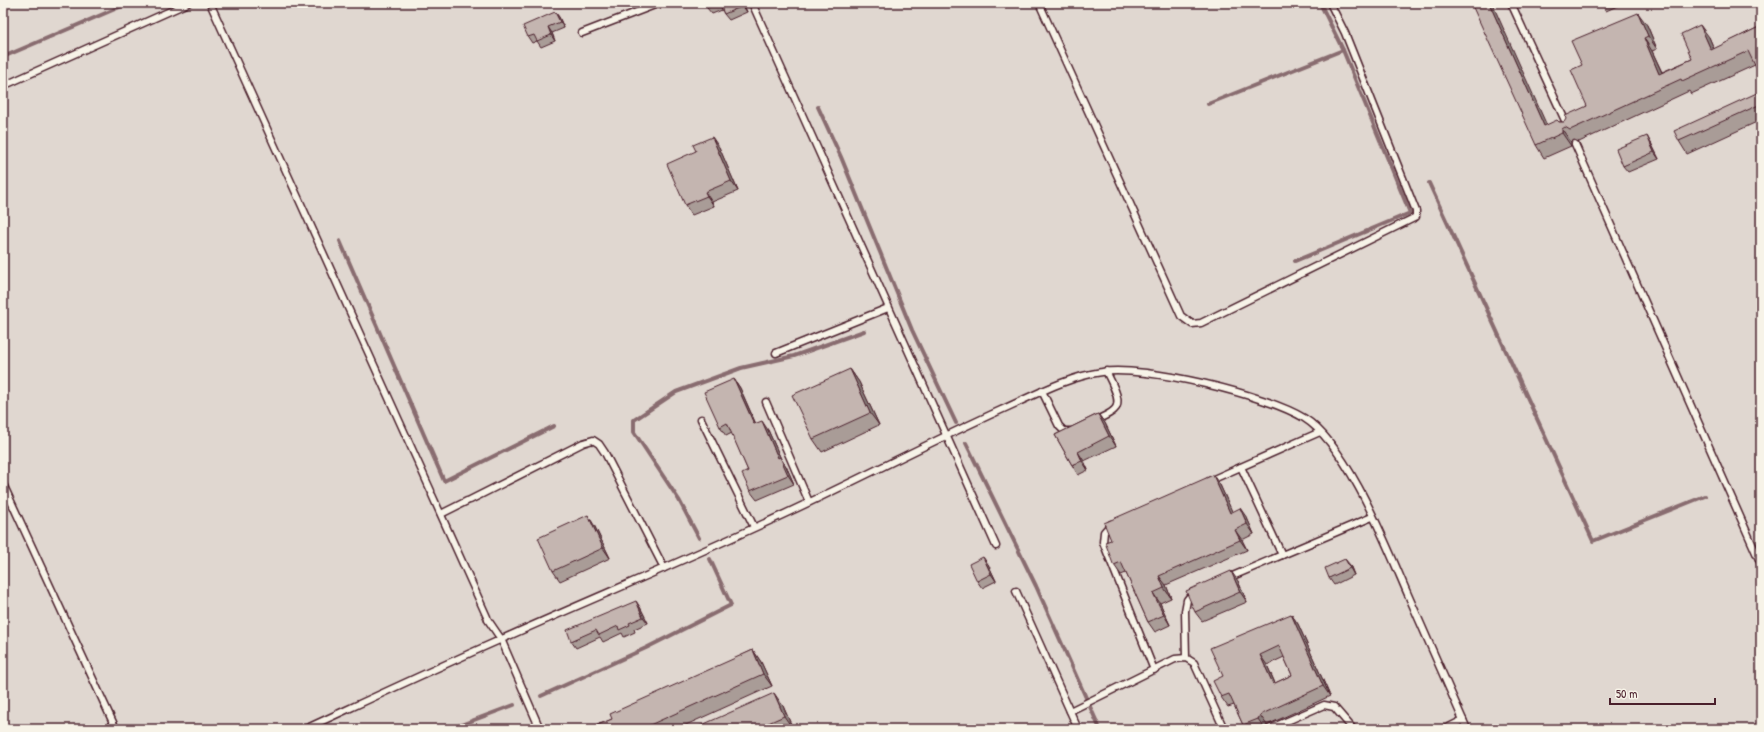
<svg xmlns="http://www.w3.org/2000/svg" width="1764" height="732" font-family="'Patrick Hand',sans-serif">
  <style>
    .built { fill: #e0d7d0 }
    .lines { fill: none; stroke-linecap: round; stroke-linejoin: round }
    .stream { stroke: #896c6f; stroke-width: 4 }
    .lane-casing { stroke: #4a1f2b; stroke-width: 9 }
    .lane { stroke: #f7f3e8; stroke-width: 6 }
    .wall { fill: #a99c97; stroke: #4a1f2b; fill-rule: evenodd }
    .shaded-wall { fill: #897f7b; stroke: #4a1f2b }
    .building { fill: #c4b5b0; stroke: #4a1f2b; fill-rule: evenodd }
  </style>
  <rect width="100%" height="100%" fill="#ece6dd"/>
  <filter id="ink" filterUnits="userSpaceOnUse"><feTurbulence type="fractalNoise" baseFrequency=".025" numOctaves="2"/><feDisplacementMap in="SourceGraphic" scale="8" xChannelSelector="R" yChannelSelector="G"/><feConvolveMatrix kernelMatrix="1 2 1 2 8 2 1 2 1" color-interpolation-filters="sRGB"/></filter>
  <g filter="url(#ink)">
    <rect class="built" x="3" y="3" width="1758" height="726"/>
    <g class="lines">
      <g class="stream">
        <polyline points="3,57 129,3"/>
        <polyline points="1208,104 1343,50 1320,3"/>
        <polyline points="818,107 841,157 912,330 956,423"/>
        <polyline points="1429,183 1593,541 1705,496"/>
        <polyline points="340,241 444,481 554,426"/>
        <polyline points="1295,261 1410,213 1343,50"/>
        <polyline points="966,443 1036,586 1100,729"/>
        <polyline points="699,538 679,500 634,432 634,420 676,392 741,368 794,356 864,331"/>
        <polyline points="541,696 646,648 731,605 710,559"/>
        <polyline points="450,729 514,705"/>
      </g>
      <defs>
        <g id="lane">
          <polyline points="210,3 431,491"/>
          <polyline points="752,3 996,546"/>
          <polyline points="1039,3 1181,316 1192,324 1201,323 1416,217 1416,211 1345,33 1330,3"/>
          <polyline points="1511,3 1568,127"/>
          <polyline points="582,33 660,3"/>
          <polyline points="3,86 188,3"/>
          <polyline points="1575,144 1761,564"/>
          <polyline points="776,353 888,308"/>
          <polyline points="1042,391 1059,426 1064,431 1071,431"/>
          <polyline points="766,402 809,502"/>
          <polyline points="701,419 754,527"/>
          <path d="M 1094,421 C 1100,418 1109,415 1114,410 C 1124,402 1110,380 1106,371"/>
          <polyline points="1241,467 1282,555 1372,517"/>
          <polyline points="1209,481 1320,432"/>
          <polyline points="3,484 116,729"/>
          <polyline points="432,495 487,617"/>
          <polyline points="470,500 583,443 593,440 599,444 605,453 664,568"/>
          <polyline points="441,514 467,501"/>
          <polyline points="1111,524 1104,532 1103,542 1154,670"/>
          <polyline points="1228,578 1282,555"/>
          <polyline points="1016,591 1078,729"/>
          <polyline points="488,620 501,639 540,729"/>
          <polyline points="1186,658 1185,611 1187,600 1193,592"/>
          <polyline points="1070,711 1175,659 1186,658 1194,663 1224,729"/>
          <path d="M 305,729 C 370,699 436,668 502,639 C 605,593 710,550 812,501 C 875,471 937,439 1001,410 C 1033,396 1066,377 1102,372 C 1144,365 1267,395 1304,418 C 1348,445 1388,549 1409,597 C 1428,641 1448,685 1467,729"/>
          <polyline points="1269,729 1324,705 1334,707 1353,729"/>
          <polyline points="1445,729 1463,720"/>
        </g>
      </defs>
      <use href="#lane" class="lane-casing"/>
      <use href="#lane" class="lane"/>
    </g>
    <g class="wall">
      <polygon points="705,3 743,3 747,12 729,20 724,14 722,10 712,14 707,8"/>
      <polygon points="1601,3 1624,3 1606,11"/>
      <polygon points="555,12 559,17 564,28 552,33 555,41 541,47 537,41 532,43 528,37"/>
      <polygon points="1647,25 1657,49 1652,51 1662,72 1692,59 1709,37 1714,49 1761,26 1755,65 1691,94 1689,91 1579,142 1574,140 1571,142 1571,146 1544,158 1536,145 1547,125 1559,122 1564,122 1587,106 1582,65"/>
      <polygon points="1761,91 1761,120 1687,154 1679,141"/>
      <polygon points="1651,143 1659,159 1628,172 1623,166"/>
      <polygon points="719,147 738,191 712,202 714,206 692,215 685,205"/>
      <polygon points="850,369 859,382 879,425 822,452 813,439"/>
      <polygon points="734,379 740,388 756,424 768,430 781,459 786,466 794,484 757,500 750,491 748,471 732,433 726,436 720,427"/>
      <polygon points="1098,414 1105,423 1116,446 1084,461 1088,470 1078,475 1072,465 1055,435"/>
      <polygon points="1220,485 1232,512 1247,518 1254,534 1242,540 1247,550 1166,585 1171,598 1160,603 1170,625 1155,632 1148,622 1126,573 1121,575 1114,565"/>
      <polygon points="594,525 610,558 560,581 553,571"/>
      <polygon points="988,564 996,581 982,588 977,581"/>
      <polygon points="1350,565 1354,575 1334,585 1329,578"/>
      <polygon points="1238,581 1247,602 1202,621 1195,612"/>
      <polygon points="640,607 648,623 634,629 635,632 624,637 622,633 603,642 600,637 576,648 571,641"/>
      <path d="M 1291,614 L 1298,624 L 1330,696 L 1267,725 L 1264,729 L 1245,729 L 1243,725 L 1234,705 L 1228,707 L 1221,697 L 1223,676 ZM 1284,657 L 1292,675 L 1275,683 L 1267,665 Z"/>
      <polygon points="753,650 761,662 772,686 677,729 588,729 612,719"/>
      <polygon points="783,706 793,729 693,729"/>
    </g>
    <g class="shaded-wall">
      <polygon points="742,3 743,3 747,12 743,6"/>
      <polygon points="1489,3 1492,3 1553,139 1544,126"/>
      <polygon points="555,12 559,17 564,28 560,22"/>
      <polygon points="1638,13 1647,25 1657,49 1648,36"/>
      <polygon points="1700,25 1709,37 1720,63 1711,50"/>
      <polygon points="548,27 552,33 555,41 551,35"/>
      <polygon points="1644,38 1652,51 1668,86 1659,74"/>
      <polygon points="1562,129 1571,142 1571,146 1562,133"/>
      <polygon points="1647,136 1651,143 1659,159 1654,152"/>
      <polygon points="712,137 719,147 738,191 731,181"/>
      <polygon points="705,192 712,202 714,206 707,196"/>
      <polygon points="850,369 859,382 879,425 870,413"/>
      <polygon points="734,379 740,388 760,434 754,424"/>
      <polygon points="1098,414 1105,423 1116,446 1109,436"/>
      <polygon points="762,421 768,430 781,459 786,466 794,484 788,475 778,458"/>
      <polygon points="1078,452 1084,461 1088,470 1082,461"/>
      <polygon points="1213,475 1220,485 1237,522 1230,513"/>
      <polygon points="1240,508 1247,518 1254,534 1247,524"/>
      <polygon points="588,515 594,525 610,558 603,548"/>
      <polygon points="1235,530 1242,540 1247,550 1240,540"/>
      <polygon points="983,557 988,564 996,581 991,574"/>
      <polygon points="1345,559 1350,565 1354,575 1350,568"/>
      <polygon points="1231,571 1238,581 1247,602 1240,592"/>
      <polygon points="1159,576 1166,585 1171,598 1164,588"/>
      <polygon points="1153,593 1160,603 1170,625 1164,615"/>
      <polygon points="636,601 640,607 648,623 643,617"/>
      <polygon points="1291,614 1298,624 1330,696 1323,686"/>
      <polygon points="753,650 761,662 772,686 763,674"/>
      <polygon points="1260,655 1267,665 1279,693 1273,684"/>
      <polygon points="774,693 783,706 793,729 784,716"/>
      <polygon points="1260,715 1267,725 1265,729 1258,719"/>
    </g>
    <g class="building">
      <polygon points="705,3 718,3 707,8"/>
      <polygon points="719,3 742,3 743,6 724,14"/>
      <polygon points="1471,3 1489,3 1544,126 1557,120 1559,122 1564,122 1566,119 1565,116 1587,106 1571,70 1582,65 1571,41 1638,13 1648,36 1644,38 1659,74 1692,59 1681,34 1700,25 1711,50 1761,26 1761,78 1748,51 1682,81 1681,79 1570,130 1565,127 1562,129 1562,133 1536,145"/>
      <polygon points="555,12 560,22 548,27 551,35 537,41 534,35 528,37 523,26"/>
      <polygon points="1761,91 1761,104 1679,141 1674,131"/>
      <polygon points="1647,136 1654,152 1623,166 1616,149"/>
      <polygon points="712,137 731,181 705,192 707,196 685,205 667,164 696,151 693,145"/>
      <polygon points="850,369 870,413 813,439 792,395"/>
      <polygon points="734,379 754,424 762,421 778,458 780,457 788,475 750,491 742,474 748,471 727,423 720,427 704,392"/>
      <polygon points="1098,414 1109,436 1078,452 1082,461 1072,465 1055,435"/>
      <polygon points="1213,475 1230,513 1240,508 1247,524 1235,530 1240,540 1159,576 1164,588 1153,593 1164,615 1148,622 1121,562 1114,565 1113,564 1105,542 1111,540 1104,523"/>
      <polygon points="588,515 603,548 553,571 538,538"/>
      <polygon points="983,557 991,574 977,581 969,564"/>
      <polygon points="1345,559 1350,568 1329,578 1325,568"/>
      <polygon points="1231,571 1240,592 1195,612 1186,591"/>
      <polygon points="636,601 643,617 629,623 630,625 619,630 618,626 599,635 596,630 571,641 567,630"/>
      <path d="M 1291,614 L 1323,686 L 1260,715 L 1258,719 L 1243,725 L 1229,694 L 1221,697 L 1213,681 L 1223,676 L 1210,648 ZM 1279,646 L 1292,675 L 1273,684 L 1260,655 Z"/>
      <polygon points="753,650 763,674 641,729 588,729 612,719 610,714"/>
      <polygon points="774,693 784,716 755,729 693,729"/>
    </g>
  </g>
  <rect width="1764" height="732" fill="none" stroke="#f7f3e8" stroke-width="16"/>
  <rect x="8" y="8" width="1748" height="716" fill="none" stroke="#4a1f2b" stroke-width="1.5" filter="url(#ink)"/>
  <path d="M1610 698v6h105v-6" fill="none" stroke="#4a1f2b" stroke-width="2"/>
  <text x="1616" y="698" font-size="12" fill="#4a1f2b" stroke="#f7f3e8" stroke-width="3" paint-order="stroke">50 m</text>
</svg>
